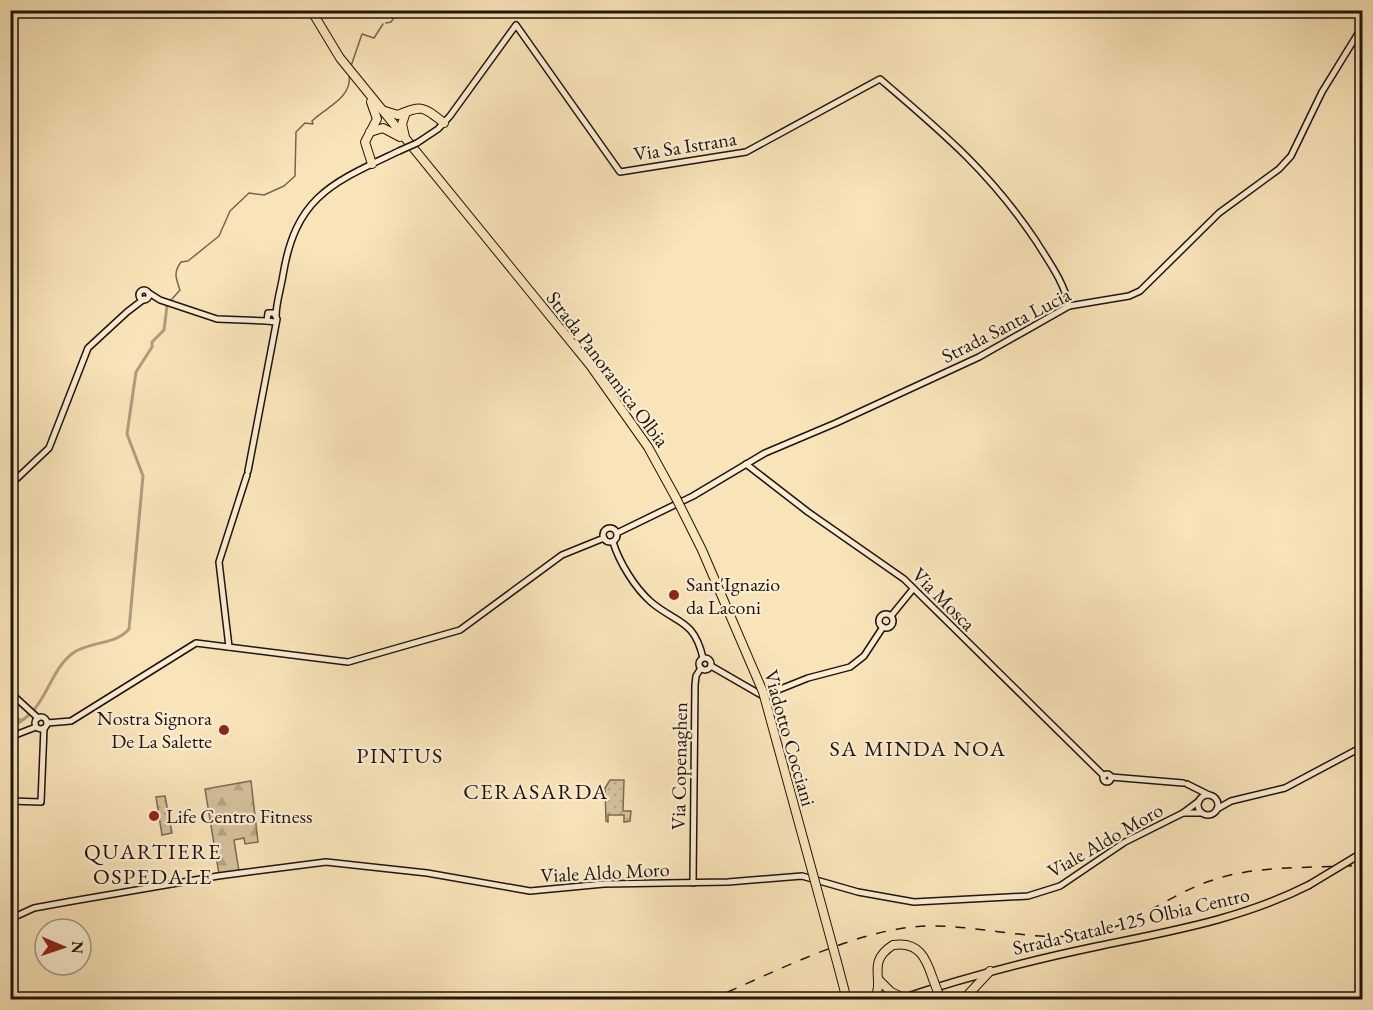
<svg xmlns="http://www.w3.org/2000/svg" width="1373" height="1010" font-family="'EB Garamond',serif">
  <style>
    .forest { fill: url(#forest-firs); stroke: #7a6a54; stroke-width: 1.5 }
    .park { fill: url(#park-dots); stroke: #7a6a54; stroke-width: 1.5 }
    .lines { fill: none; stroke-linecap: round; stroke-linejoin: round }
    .stream { stroke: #756650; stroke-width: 1.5 }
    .canal { stroke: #af9d7e; stroke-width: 3 }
    .secondary-casing { stroke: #1f140c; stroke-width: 8 }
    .primary-casing { stroke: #1f140c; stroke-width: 9 }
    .highway-casing { stroke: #1f140c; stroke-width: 10 }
    .secondary { stroke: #fbedd2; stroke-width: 5 }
    .primary { stroke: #f9e4b9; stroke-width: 6 }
    .highway { stroke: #f9e4b9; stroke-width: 8 }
    .rail { stroke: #1f140c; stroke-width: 1.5; stroke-dasharray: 10 10; stroke-linecap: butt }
    .secondary-bridge-casing { stroke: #1f140c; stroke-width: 8; stroke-linecap: butt }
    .primary-bridge-casing { stroke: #1f140c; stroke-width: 9; stroke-linecap: butt }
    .highway-bridge-casing { stroke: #1f140c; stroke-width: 10; stroke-linecap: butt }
    .secondary-bridge { stroke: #fbedd2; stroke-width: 5 }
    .primary-bridge { stroke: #f9e4b9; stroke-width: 6 }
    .highway-bridge { stroke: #f9e4b9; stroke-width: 8 }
    .poi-dot { fill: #8f2418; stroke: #fbedd2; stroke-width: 2 }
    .labels { text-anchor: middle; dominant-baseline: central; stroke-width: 4.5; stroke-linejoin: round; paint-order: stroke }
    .street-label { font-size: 20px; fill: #1f140c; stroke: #fbedd2 }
    .poi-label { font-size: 20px; fill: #1f140c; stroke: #fbedd2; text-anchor: start }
    .quarter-label { font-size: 22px; letter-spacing: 1.5px; fill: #1f140c; stroke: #fbedd2 }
  </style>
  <defs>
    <pattern id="forest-firs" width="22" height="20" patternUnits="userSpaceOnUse" patternTransform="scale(1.5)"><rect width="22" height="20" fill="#d4c19c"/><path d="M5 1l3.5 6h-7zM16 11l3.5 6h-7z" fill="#b6a585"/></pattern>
    <pattern id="park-dots" width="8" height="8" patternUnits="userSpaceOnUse" patternTransform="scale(1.5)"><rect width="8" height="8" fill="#d4c19c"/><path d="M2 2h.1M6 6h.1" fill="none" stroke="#b6a585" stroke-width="1.8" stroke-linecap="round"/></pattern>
  </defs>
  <rect width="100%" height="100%" fill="#f9e4b9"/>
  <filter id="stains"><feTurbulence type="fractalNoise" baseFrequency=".00333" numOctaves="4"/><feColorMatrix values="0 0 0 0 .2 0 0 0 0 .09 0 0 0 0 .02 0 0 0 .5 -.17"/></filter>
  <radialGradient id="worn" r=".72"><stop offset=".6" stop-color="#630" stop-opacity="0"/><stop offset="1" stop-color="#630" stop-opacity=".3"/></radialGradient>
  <polygon class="forest" points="251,781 258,842 245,844 244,838 234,840 239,871 219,874 205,789"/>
  <g class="park">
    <polygon points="610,780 624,780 623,811 631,811 630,821 624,822 624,815 608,815 608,822 606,821 605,788"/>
    <polygon points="165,796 172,833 162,835 156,797"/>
  </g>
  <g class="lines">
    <g class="stream">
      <polyline points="386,23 391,22 399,10"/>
      <polyline points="351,66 362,34 374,38 383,24"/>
      <path d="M 172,299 L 180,290 C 176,278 173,273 181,262 L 188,261 L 219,236 L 230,211 L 249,193 L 264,195 L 284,186 L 295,176 L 296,132 L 305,123 L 313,124 L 312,121 C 326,107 353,98 349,74"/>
    </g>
    <g class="canal">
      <polyline points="10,713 21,721"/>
      <path d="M 10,728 C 18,723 27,718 33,711 C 48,694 54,667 73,653 C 90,641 116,645 129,629 L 143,476 L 127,434 L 136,372 L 152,347 L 152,342 L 164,330 L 167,306 L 172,299"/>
    </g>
    <defs>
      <g id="secondary">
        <path d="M 417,143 L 438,129 L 450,116 L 516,25 L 620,172 L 746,152 L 880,79 C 942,132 990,172 1036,241 C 1049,262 1064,282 1069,306"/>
        <circle cx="144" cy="295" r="5"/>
        <polyline points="149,293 160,300 217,319 267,321"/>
        <path d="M 276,316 C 276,303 281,288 283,275 C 296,196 332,183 399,151"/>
        <polyline points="746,464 808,512 904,579 1104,776"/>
        <polyline points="248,471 277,319 274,313 268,313 267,321 275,322"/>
        <polyline points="10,485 49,448 88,348 127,312 144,299"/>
        <circle cx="610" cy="535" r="7"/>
        <polyline points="617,533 693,496 765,453 836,423 979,357 1069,306 1129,296 1140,291 1219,213 1279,169 1291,156 1322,92 1362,27"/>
        <path d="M 613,542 C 619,562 635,588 651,602 C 677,624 694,619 703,658"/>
        <circle cx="886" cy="621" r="7"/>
        <polyline points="891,616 913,589"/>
        <polyline points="229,647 219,562 247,475"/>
        <circle cx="705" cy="664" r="6"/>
        <polyline points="711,666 763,696 808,678 850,667 864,656 883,627"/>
        <polyline points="10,688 15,697 38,718"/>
        <circle cx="41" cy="723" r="6"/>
        <polyline points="47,723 71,721 196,643 348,662 460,630 562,555 604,538"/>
        <polyline points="10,737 36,727"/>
        <circle cx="1107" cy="778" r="4"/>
        <polyline points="1111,777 1183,783"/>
        <polyline points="1187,784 1209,795"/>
        <circle cx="1208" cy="805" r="10"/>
        <polyline points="10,801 41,802 44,728"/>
        <polyline points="1217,809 1231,801 1285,788 1362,747"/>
        <polyline points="1183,813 1202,813"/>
        <polyline points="693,883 695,685 696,676 701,668"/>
        <polyline points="10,919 34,908 67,902 218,876 326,862 427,873 530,891 604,884 728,882 802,876 858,892 914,902 1028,896 1060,886 1125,842 1183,813 1199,801"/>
      </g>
      <path id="primary" d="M 900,999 C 965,977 1032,960 1099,946 C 1171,931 1242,919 1309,885"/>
      <g id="highway">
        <polyline points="311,10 340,58 590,365 648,447 676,498"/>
        <polyline points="371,102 377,119 365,142 372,164"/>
        <path d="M 385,111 L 398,115 C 422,105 423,106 444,123"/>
        <polyline points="370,132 383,128 400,137"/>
        <polyline points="405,137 402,124 406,112"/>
        <polyline points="837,962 847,1000"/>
        <polyline points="879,980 891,992 904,998"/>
        <path d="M 874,1000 C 886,979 865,963 893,945 C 919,941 926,958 933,979"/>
        <polyline points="963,1000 990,971"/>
      </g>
    </defs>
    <use href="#secondary" class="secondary-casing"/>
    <use href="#primary" class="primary-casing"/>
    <use href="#highway" class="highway-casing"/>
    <use href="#secondary" class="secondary"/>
    <use href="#primary" class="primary"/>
    <use href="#highway" class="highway"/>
    <path class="rail" d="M 709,1000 C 774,973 857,928 927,926 C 981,925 1036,943 1090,934 C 1134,926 1168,895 1210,881 C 1257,864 1312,869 1362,865"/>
    <defs>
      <polyline id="secondary-bridge" points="399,151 417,143"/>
      <polyline id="primary-bridge" points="1309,885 1362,853"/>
      <g id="highway-bridge">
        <polyline points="676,498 702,550 763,692 837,962"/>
        <polyline points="933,979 939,995"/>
      </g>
    </defs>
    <use href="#secondary-bridge" class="secondary-bridge-casing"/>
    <use href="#primary-bridge" class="primary-bridge-casing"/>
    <use href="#highway-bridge" class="highway-bridge-casing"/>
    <use href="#secondary-bridge" class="secondary-bridge"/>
    <use href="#primary-bridge" class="primary-bridge"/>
    <use href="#highway-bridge" class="highway-bridge"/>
  </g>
  <g class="poi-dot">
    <circle cx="674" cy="595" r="6"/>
    <circle cx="224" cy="730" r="6"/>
    <circle cx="154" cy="816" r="6"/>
  </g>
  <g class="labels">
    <g class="street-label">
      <text transform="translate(685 146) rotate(-9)">Via Sa Istrana</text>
      <text transform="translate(1006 325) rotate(-27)">Strada Santa Lucia</text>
      <text transform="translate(608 369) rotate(53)">Strada Panoramica Olbia</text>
      <text transform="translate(944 599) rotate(45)">Via Mosca</text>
      <text transform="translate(790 738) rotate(74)">Viadotto Cocciani</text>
      <text transform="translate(679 766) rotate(-89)">Via Copenaghen</text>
      <text transform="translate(1105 840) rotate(-30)">Viale Aldo Moro</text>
      <text transform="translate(605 872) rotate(-3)">Viale Aldo Moro</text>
      <text transform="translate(1131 921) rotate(-13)">Strada Statale 125 Olbia Centro</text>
    </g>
    <g class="poi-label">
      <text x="686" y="584">Sant'Ignazio<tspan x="686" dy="23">da Laconi</tspan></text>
      <text x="212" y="718" text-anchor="end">Nostra Signora<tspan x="212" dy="23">De La Salette</tspan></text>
      <text x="166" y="816">Life Centro Fitness</text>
    </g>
    <g class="quarter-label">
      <text x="918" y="748">SA MINDA NOA</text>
      <text x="400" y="755">PINTUS</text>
      <text x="536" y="791">CERASARDA</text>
      <text x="153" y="851">QUARTIERE<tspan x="153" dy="25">OSPEDALE</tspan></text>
    </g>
  </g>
  <rect width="1373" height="1010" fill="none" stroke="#f9e4b9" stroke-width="36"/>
  <rect x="12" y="12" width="1349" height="986" fill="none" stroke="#1f140c" stroke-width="3"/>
  <rect x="18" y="18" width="1337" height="974" fill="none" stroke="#1f140c" stroke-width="1.5"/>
  <g transform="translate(63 947) rotate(92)"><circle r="28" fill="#fbedd2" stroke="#a39683" stroke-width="1.5"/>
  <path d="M0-4.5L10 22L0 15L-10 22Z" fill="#8f2418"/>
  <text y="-9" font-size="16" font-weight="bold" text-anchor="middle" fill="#1f140c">N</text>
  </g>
  <rect width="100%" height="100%" filter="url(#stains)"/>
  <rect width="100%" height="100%" fill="url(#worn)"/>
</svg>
